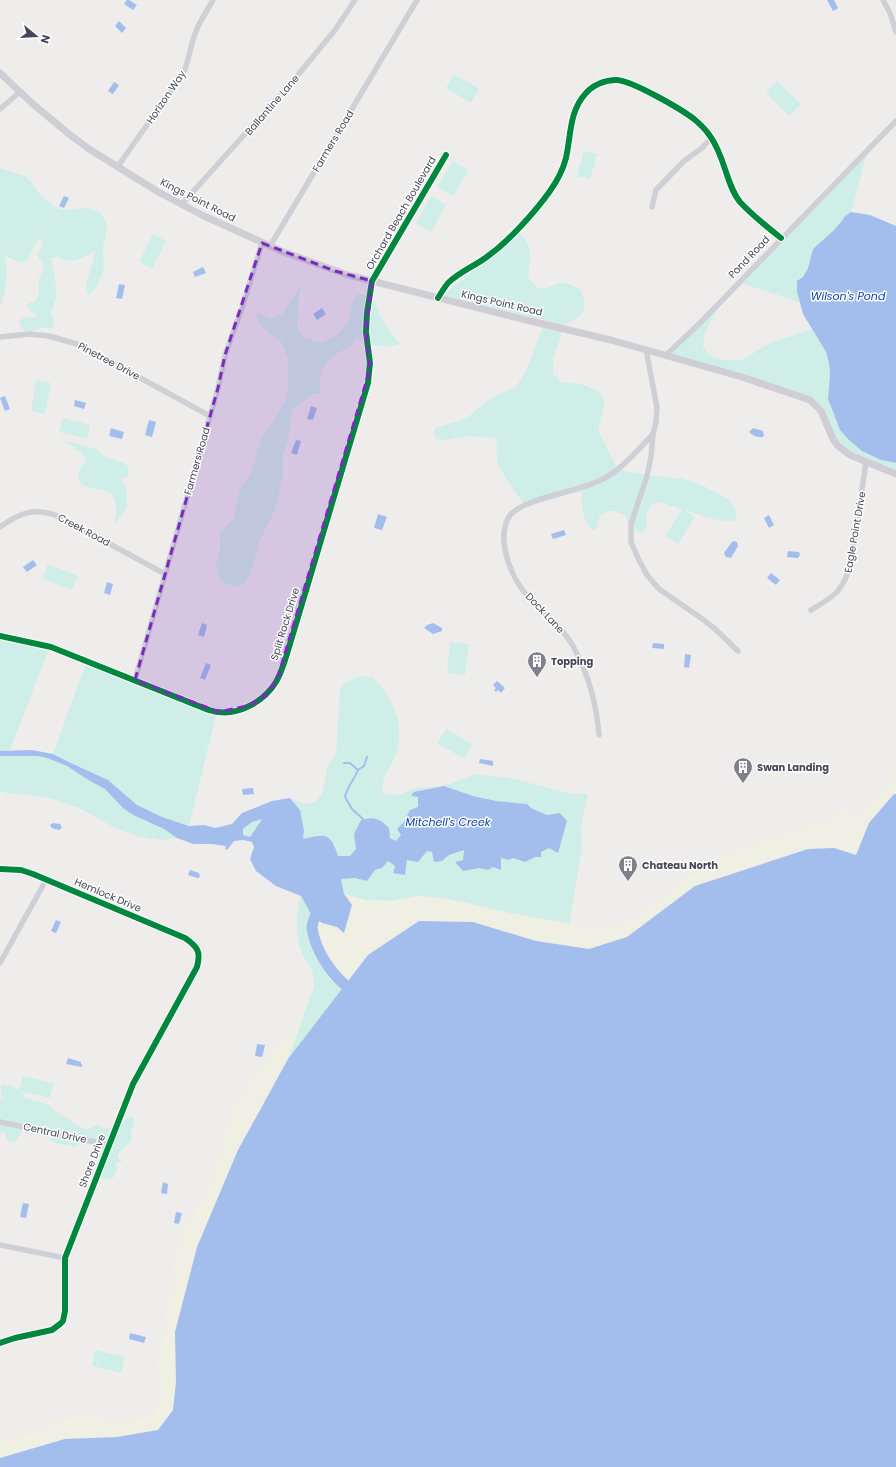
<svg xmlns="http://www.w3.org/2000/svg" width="896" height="1467" font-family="Poppins,sans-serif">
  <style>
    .green { fill: #d0eee8 }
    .sand { fill: #efefe3 }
    .water { fill: #a3beed; fill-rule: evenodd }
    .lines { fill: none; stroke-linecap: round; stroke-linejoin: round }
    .stream { stroke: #a3beed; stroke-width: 2 }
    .river { stroke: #a3beed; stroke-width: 11 }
    .minor { stroke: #cfd0d5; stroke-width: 5.5 }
    .tertiary { stroke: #cfd0d5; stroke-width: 7 }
    .secondary { stroke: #ceced4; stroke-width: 7 }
    .cycleway-casing { stroke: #fff; stroke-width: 8 }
    .cycleway { stroke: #00873e; stroke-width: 6 }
    .marked { fill: #7b2cbf; fill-opacity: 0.2; stroke: #7b2cbf; stroke-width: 3; stroke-dasharray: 8 5; stroke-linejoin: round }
    .labels { text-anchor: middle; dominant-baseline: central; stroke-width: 3; stroke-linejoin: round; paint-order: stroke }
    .street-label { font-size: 10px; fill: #444659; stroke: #fff }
    .poi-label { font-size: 10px; font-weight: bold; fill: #444659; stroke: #fff; text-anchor: start }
    .water-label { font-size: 11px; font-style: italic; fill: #0943a7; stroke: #fff }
  </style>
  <rect width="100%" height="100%" fill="#eeedec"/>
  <g class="green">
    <polygon points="454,74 479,89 471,103 446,88"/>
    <polygon points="777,81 801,104 789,116 766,93"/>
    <polygon points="868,150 851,212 845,216 841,222 833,231 813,249 808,268 803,277 797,281 797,292 799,302 738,282"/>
    <polygon points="584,151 597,154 590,179 577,176"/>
    <polygon points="453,161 468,170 453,196 437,187"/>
    <path d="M 0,168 L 27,177 L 41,196 L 57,208 L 65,210 L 88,208 L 101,213 L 107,224 L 106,236 L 103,246 L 104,268 L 97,287 L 88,295 C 82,285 95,263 95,250 C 86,256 75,264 63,259 C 58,257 57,256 51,258 L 56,284 L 56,298 L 51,313 L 55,324 L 52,329 C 50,329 48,328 45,328 C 35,328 26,337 19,324 L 21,319 L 28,317 L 37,318 L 36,313 L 30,311 L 27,306 L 30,302 L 34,303 L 37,297 L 39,295 L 39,279 L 44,267 L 43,263 L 38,257 L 38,253 L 43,243 L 40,237 L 32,249 L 28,260 C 20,265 11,259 4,254 C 9,271 6,292 0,308 Z"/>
    <polygon points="431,196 446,205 431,232 416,223"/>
    <path d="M 520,233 C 530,244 532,252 529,267 C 528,271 528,278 531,281 C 545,298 549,282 564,283 C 571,284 576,287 581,290 C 590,310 581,318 563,325 L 443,295 Z"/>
    <polygon points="153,234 166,241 152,269 139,262"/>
    <path d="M 300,286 L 297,326 L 304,338 L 322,343 L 339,333 L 349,320 L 352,302 L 357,294 C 377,295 375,307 383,321 C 388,329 394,336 400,344 C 384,349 371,346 356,338 C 354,341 351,345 348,348 C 346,350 342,350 340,352 C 323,361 317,376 321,394 L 313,394 L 292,410 L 288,440 L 283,454 L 283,478 L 275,510 L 261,538 L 250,574 L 244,584 L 239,587 L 232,586 L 222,582 L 218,574 L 216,565 L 220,548 L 220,533 L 233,519 L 240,488 L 251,473 L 261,439 L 273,422 L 285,401 L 288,389 L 288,359 L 282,344 L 261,325 L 254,312 L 271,318 L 283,313 Z"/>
    <polygon points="724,297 705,332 703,347 709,355 723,360 742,360 770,343 811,329 826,352 829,363 830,374 828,399 840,430 881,460 896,463 896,474 838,446 815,403 666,355"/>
    <path d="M 544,324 L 563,329 L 553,359 L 553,373 L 561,382 L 581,384 L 598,391 L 605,402 L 598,430 L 618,470 L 649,475 L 683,479 L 704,486 L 728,499 L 735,508 L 737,517 L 734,521 C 716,522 700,515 683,509 L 695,517 L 678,544 L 665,536 L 682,509 L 659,502 L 650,505 L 646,516 L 647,528 L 642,533 C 631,531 629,525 625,515 C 614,511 610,509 600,515 L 596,529 L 593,530 C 582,524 582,502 581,491 L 526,507 C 518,496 499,472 497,459 C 495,451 499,448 495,438 L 469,436 L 447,440 L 436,439 L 433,432 L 435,428 L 465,419 L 493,397 L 516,387 L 526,371 Z"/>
    <polygon points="36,380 51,383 45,414 31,411"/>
    <polygon points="63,418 90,425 87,439 59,432"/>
    <path d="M 65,440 L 96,449 L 104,456 L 126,464 L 129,469 L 128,476 L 122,479 L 126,488 L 127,508 L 114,525 C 117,515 119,496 106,491 C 100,489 91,489 85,486 C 73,480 78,467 87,462 L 83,455 Z"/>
    <polygon points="48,564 78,576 72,590 42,578"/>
    <polygon points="0,636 49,649 10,750 0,751"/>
    <polygon points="450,642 469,644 465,675 447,673"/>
    <polygon points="86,663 217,712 189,826 162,817 137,805 108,780 53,754"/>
    <path d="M 360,676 L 373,677 C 395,702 407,726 394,759 C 392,766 386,771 384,778 C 383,782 383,786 382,790 L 385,794 L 390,795 L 401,794 L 415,788 L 444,786 L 476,774 L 515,779 L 571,794 L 588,794 L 581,826 L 582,847 L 569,924 L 510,913 L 443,898 L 415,896 L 393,901 L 365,900 L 344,894 L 341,879 L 355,878 L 367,881 L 375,870 L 382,868 L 388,861 L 395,866 L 393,873 L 407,868 L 407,860 L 417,861 C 401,846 385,833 370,817 L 361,820 L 354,834 L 356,849 L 350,856 L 338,856 L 335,844 L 319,835 L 303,839 L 304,831 L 300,810 L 290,798 L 306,804 L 315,802 L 322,794 L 328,764 L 336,754 L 340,689 L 346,682 Z"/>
    <polygon points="446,729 472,744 464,759 437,743"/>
    <polygon points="0,756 37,756 47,758 67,766 90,781 105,789 124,809 146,822 164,829 177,838 161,840 140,837 117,829 79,808 46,797 0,792"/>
    <polygon points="262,818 250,837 243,835 243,829 252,822"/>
    <path d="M 301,896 L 311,914 L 307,931 L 330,979 L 341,990 L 288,1059 L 314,987 C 315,971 310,968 303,955 C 295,938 295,914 301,896 Z"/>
    <path d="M 23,1076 L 54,1083 L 50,1098 L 20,1091 L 23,1093 L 25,1098 L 46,1104 L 52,1107 L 59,1115 L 67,1118 L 77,1125 L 88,1130 L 96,1125 C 117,1136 119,1117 133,1117 C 135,1122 135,1126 131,1129 C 134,1144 125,1145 118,1154 L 118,1158 L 124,1163 L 116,1161 L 117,1168 L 114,1177 L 108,1180 L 102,1178 L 96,1148 C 89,1143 81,1142 74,1147 C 65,1142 56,1147 50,1139 L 52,1136 L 55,1137 L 52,1133 L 27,1125 C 20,1129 21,1136 14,1143 L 8,1141 L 4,1131 L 0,1134 L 0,1099 L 4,1100 C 1,1095 0,1091 1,1085 C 8,1084 14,1087 19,1090 Z"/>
    <polygon points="95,1350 125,1357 121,1373 92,1366"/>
  </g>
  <g class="sand">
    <polygon points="896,773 896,794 894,794 869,823 856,855 834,848 696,886 627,937 589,949 536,941 368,955 341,990 330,979 315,957 307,931 311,914 322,923 337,927 343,933 352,905 344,894 365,900 393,901 415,896 443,898 510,913 590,927 615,926 634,919 704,865 736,849 827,821 844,807 858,819"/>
    <path d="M 308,1002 L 288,1059 L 238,1150 L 176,1382 L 173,1410 L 158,1430 L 117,1437 L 65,1439 L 0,1458 L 0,1439 L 13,1437 L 49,1428 L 48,1423 L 89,1413 L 101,1416 L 104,1423 L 149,1416 C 165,1406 164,1381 158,1365 L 181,1230 L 204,1198 L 214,1174 L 232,1111 L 250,1082 L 288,1031 L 293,1033 Z"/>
  </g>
  <g class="water">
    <polygon points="127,0 129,0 137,5 133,10 124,4"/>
    <polygon points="827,0 834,0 838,8 837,9 833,11"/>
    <polygon points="119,21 126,28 122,33 115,26"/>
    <polygon points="114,82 119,85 113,94 108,91"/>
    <polygon points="64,196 69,198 64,208 59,206"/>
    <polygon points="851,212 870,215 896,226 896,463 881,460 862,451 848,439 840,430 828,399 830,374 829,363 826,352 803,314 797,292 797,281 803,277 808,268 813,249 833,231 841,222 845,216"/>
    <polygon points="203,267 206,273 195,277 193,272"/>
    <polygon points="119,284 125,285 122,299 116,298"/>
    <polygon points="322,308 326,314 317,320 313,314"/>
    <polygon points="5,396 10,409 5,411 0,398"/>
    <polygon points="75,400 86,403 84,409 74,406"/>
    <polygon points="311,406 317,408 313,420 307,419"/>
    <polygon points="149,420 156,422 152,437 145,435"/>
    <polygon points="111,428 124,432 122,439 109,436"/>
    <path d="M 753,428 L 763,431 L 764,436 C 760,439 753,436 749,432 Z"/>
    <polygon points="296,440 301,441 297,455 291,453"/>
    <polygon points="378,514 387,517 382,530 374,528"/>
    <polygon points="769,515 774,525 769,528 764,518"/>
    <polygon points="564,530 566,535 553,539 551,534"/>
    <polygon points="734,541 737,542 738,546 731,558 726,557 724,553 732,542"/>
    <polygon points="788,551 799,552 800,555 798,558 787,557"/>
    <polygon points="33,560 37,565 27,572 23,567"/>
    <polygon points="771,573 780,580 776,585 767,578"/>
    <polygon points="107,582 113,584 110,595 104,593"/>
    <polygon points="202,623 207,625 204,637 198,635"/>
    <polygon points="433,623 442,628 442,631 433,634 424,628 427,625"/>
    <polygon points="653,643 664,644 664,649 652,648"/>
    <polygon points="685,654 691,655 689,668 684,667"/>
    <polygon points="206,663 211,665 205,680 200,678"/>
    <polygon points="497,681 505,688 501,693 498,690 496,692 494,690 496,688 493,685"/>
    <path d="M 32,750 L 53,754 L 71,763 L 108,780 L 137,805 L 162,817 L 189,826 L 204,825 L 215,828 L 232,824 L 242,813 L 272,801 L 290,798 L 300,810 L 304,831 L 303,839 C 324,834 331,832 338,856 L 350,856 L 356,849 L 354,834 L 361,820 C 374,816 380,819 389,828 L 390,838 L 396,841 L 401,835 L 397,829 L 404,822 L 410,810 L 418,807 L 418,797 L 411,796 L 414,792 L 444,786 L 473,796 L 496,801 L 527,804 L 531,808 L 547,815 L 560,813 L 567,821 L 558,853 L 549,848 L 541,852 L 541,857 L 535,857 L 525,862 L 513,858 L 509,860 L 501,858 L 501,870 L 493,867 L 488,870 L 479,868 L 463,871 L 455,862 L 463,860 L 464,850 L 449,855 L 442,861 L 434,862 L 432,852 L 427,851 L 418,862 L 407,860 L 405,875 L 393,873 L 395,866 L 388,861 L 382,868 L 375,870 L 367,881 L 355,878 L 341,879 L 344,894 L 352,905 L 344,933 L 337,927 L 322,923 L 311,914 L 301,896 L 276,886 L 256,871 L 250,859 L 254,847 L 252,842 L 243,840 L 234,841 L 228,849 L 225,850 L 226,846 L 212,844 L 193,844 L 177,838 L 164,829 L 135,816 L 124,809 L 105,789 L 90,781 L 67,766 L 47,758 L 37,756 L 0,756 L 0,751 ZM 262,819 L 250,837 L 243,835 L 243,829 L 252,822 Z"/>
    <polygon points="480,759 493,761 493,766 479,763"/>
    <polygon points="253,788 254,794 243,795 242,789"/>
    <polygon points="894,794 896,794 896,1467 0,1467 0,1458 65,1439 117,1437 158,1430 173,1410 176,1382 175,1332 197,1247 238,1150 288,1059 368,955 419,921 473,922 536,941 589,949 627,937 695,886 808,849 834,848 856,855 869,823"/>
    <polygon points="53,823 60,824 62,828 59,830 52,828 50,825"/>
    <polygon points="190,870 199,873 200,877 197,878 188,875"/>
    <polygon points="56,920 61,922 56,933 51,931"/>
    <polygon points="257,1044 265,1045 262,1057 255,1056"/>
    <polygon points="68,1058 81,1062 81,1064 82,1064 82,1067 66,1064"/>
    <polygon points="163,1182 168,1184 167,1194 161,1193"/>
    <polygon points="23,1203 29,1204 26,1218 20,1217"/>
    <polygon points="176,1212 182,1213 179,1224 174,1223"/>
    <polygon points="130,1333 146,1337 144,1343 129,1339"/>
  </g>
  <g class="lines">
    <g class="stream">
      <path d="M 344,763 L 350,763 L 358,770 C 354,780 347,787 345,797 L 352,809 L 363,819"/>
      <polyline points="358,770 364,766 367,757"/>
    </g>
    <path class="river" d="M 321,904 C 318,910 312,921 312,928 C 315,949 329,971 345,985"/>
    <g class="minor">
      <polyline points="883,0 890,13 896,32"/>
      <polyline points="0,109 20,92"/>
      <path d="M 118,166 L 183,74 C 189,61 190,47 195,34 C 199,22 207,11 213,0"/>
      <polyline points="182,204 298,75 335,30 355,0"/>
      <polyline points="652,207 656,190 684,161 702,148 711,138"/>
      <polyline points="270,246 417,0"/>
      <polyline points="372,281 446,155"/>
      <path d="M 438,298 C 441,293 444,288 448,283 C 459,272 475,266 488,256 C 509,241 535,212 550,191 C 557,181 563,170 566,158 C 571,136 569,111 586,93 C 593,85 605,80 616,80 C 631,80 681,109 694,119 C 700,124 706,130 710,136 C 725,156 726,185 740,202 C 752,215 767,227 781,238"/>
      <polyline points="0,337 30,334 49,336 80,345 210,416"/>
      <polyline points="646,349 657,408 656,422 653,434 651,457 647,476 631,524 631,542 638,558 647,575 659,589 701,618 714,628 738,651"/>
      <polyline points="666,355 702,321 896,121"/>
      <path d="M 0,527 C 21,512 35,507 60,517 L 165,574"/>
      <path d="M 811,610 C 835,596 843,591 851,563 L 866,462"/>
      <polyline points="135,680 218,388 225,355 243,305 262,243"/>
      <path d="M 599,735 C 596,702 589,676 573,646 C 563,628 547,616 532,601 C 517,586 506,564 504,542 C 503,533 505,521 511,514 C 527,498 575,492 599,481 C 621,471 636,452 653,434"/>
      <path d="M 0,869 L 21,870 L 33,874 L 185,938 C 198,947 201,952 197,967 L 133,1084 L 65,1258 L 65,1311 L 63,1321 L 60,1324 L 52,1330 L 15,1338 L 0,1343"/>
      <polyline points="0,963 46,880"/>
      <polyline points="0,1122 109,1145"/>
      <polyline points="0,1245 65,1258"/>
    </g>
    <path class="tertiary" d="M 0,636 L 51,647 L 206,709 C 240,718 268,702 281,670 L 368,383 L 370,363 L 366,332 L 367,313 L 372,281"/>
    <polyline class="secondary" points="0,73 34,105 69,134 89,149 160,193 204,216 246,235 281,251 348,275 522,319 611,340 742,377 810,400 821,411 833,439 838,446 850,455 896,474"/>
    <defs>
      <g id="cycleway">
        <path d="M 438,298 C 441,293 444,288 448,283 C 459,272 475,266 488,256 C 509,241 535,212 550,191 C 557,181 563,170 566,158 C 571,136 569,111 586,93 C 593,85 605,80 616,80 C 631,80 681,109 694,119 C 700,124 706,130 710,136 C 725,156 726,185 740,202 C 752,215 767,227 781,238"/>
        <path d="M 0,636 L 51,647 L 206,709 C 210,710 214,712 218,712 C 241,715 265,700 276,682 C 283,670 286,656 290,644 L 368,383 L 370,363 L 366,332 L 367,313 L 372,281 L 446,155"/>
        <path d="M 0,869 L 21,870 L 33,874 L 185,938 C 198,947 201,952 197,967 L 133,1084 L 65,1258 L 65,1311 L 63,1321 L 60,1324 L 52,1330 L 15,1338 L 0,1343"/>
      </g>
    </defs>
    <use href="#cycleway" class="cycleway-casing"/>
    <use href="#cycleway" class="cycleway"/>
  </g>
  <path class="marked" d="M 262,243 L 335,271 L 372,281 L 366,332 L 370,369 L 277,680 L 265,696 L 251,705 L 219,712 L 135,680 L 218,388 L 225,355 Z"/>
  <defs>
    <symbol id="building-pin" viewBox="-11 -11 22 30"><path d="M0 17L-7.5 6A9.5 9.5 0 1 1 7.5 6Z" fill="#80808c" stroke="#fff"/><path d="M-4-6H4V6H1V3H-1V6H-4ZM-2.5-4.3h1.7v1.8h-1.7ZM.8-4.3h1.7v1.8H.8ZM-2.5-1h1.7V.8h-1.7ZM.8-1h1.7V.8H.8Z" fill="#fff"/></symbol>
  </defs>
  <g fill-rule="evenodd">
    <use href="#building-pin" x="526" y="650" width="22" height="30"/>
    <use href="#building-pin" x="732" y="756" width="22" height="30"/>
    <use href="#building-pin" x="617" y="854" width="22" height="30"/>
  </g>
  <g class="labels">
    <g class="street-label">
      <text transform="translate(166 97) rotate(-56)">Horizon Way</text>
      <text transform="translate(272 105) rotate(-49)">Ballantine Lane</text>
      <text transform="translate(333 141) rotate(-59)">Farmers Road</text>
      <text transform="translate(198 200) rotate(27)">Kings Point Road</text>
      <text transform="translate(401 213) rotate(-60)">Orchard Beach Boulevard</text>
      <text transform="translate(749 257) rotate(-46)">Pond Road</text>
      <text transform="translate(502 303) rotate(13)">Kings Point Road</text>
      <text transform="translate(109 361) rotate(28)">Pinetree Drive</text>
      <text transform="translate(197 461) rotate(-74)">Farmers Road</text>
      <text transform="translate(84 530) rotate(28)">Creek Road</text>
      <text transform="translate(855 532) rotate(-80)">Eagle Point Drive</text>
      <text transform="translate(545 613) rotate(47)">Dock Lane</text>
      <text transform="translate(285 624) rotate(-73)">Split Rock Drive</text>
      <text transform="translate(108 895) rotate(23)">Hemlock Drive</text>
      <text transform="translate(55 1133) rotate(12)">Central Drive</text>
      <text transform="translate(92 1161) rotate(-69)">Shore Drive</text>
    </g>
    <g class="poi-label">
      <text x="551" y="661">Topping</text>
      <text x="757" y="767">Swan Landing</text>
      <text x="642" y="865">Chateau North</text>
    </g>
    <g class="water-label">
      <text x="848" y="296">Wilson's Pond</text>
      <text x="448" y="822">Mitchell's Creek</text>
    </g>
  </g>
  <g transform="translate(36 36) rotate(108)" stroke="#ffffff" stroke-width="3" paint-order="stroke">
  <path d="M0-3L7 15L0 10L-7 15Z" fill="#444659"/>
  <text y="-6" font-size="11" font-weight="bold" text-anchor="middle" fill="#444659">N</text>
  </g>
</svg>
